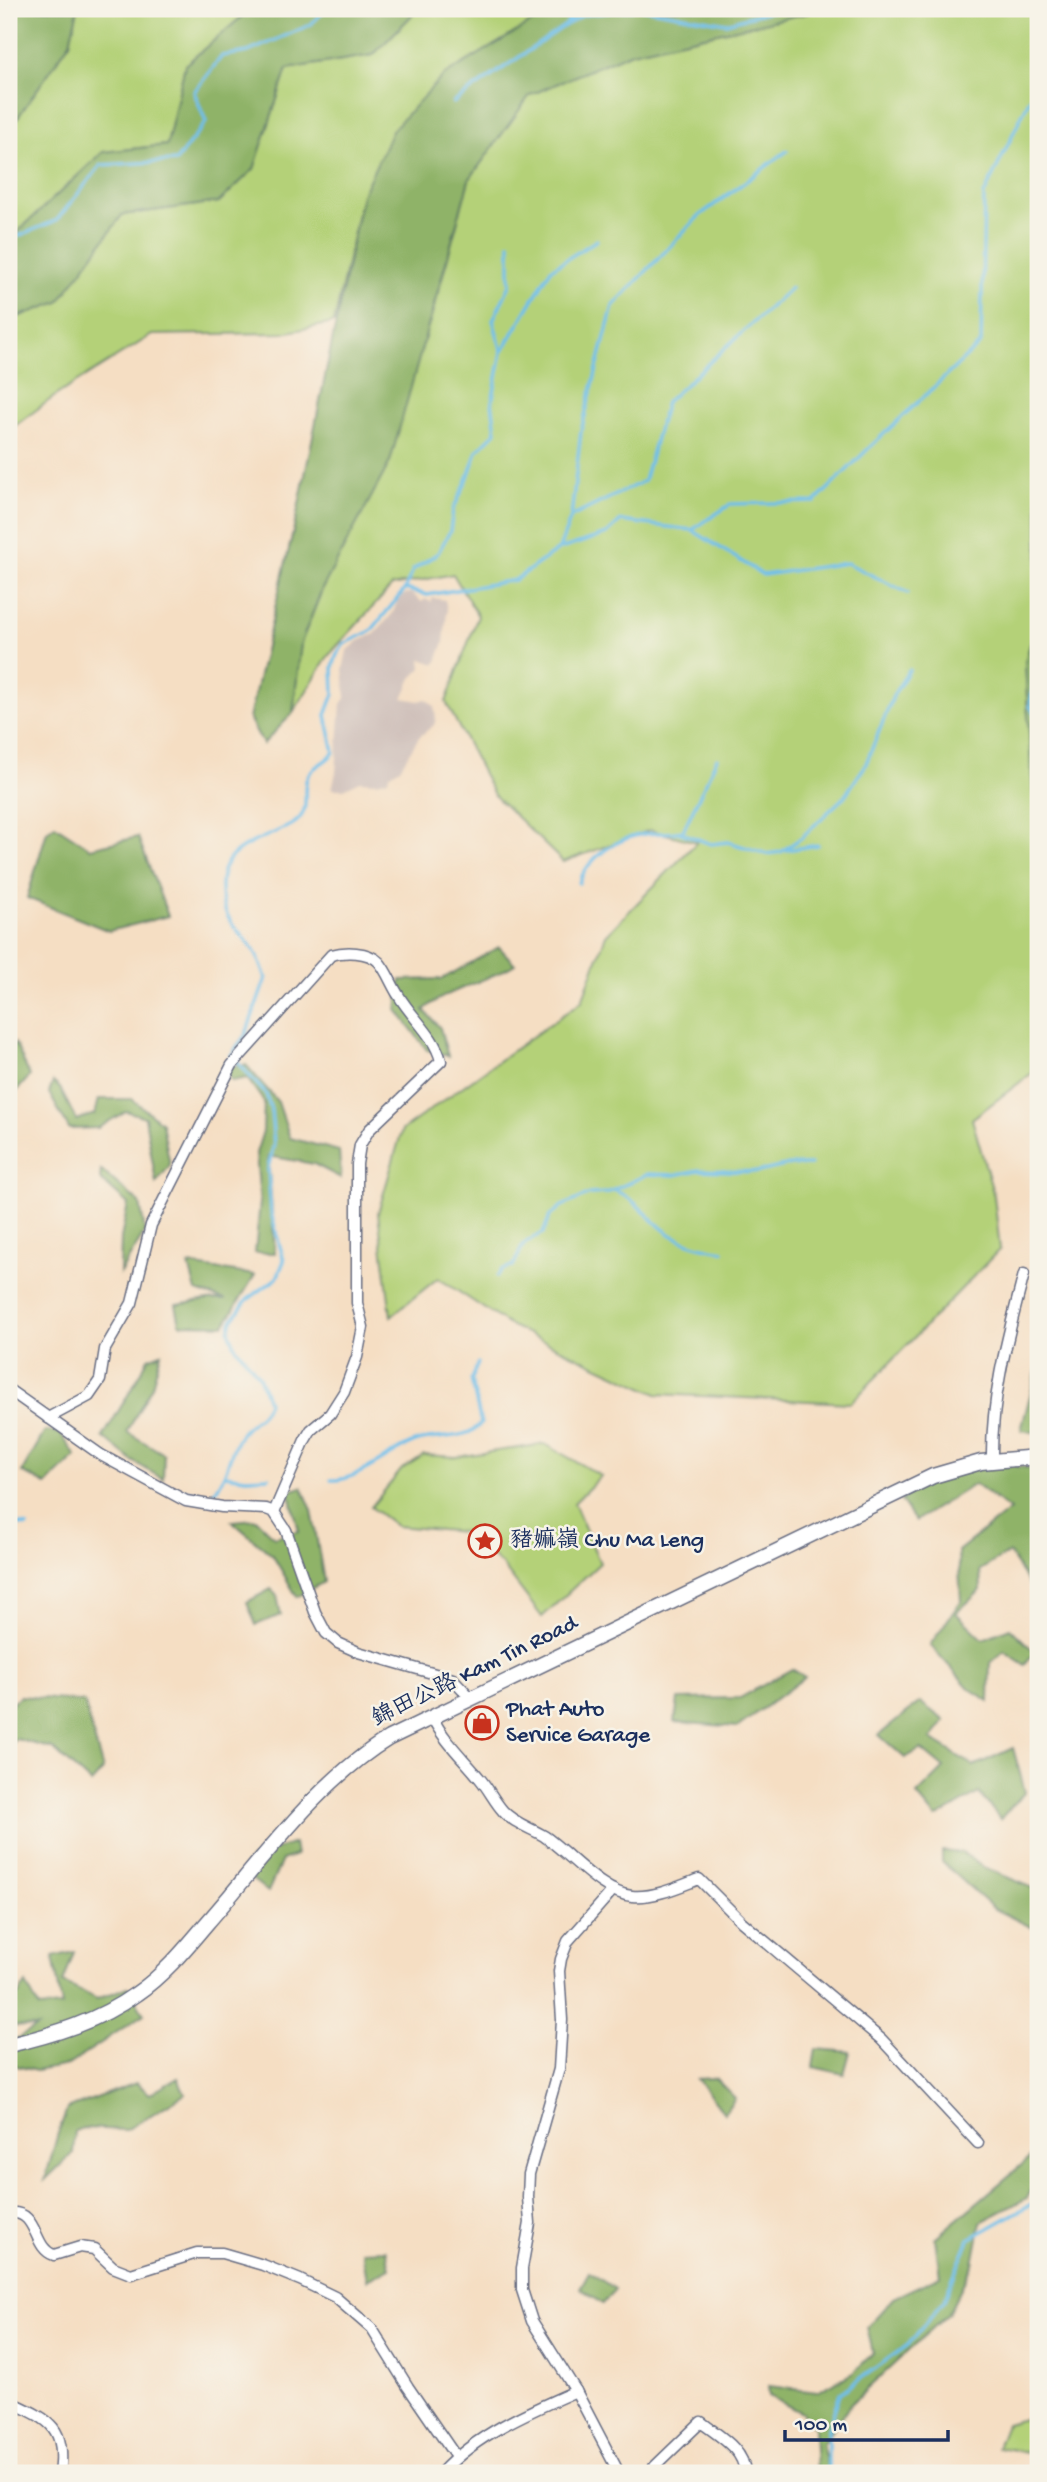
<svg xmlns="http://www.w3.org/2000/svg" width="1047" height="2482" font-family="'Gochi Hand','LXGW WenKai TC',sans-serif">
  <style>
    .industrial { fill: #cfc0ba }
    .green { fill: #b4d178; stroke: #68806b; stroke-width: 2 }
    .forest { fill: #8fb368; stroke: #557163; stroke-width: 2 }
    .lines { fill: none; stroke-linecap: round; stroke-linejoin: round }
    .stream { stroke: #6fbfea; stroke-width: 3.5 }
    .minor-casing { stroke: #676c81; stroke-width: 13 }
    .major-casing { stroke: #676c81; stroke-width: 17 }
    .minor { stroke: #fff; stroke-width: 10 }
    .major { stroke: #fff; stroke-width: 14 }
    .labels { text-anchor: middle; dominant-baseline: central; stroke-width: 5; stroke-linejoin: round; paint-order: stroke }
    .poi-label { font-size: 23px; fill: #1b2f5e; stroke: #f7f3e8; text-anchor: start }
    .street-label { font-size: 23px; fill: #1b2f5e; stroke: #f7f3e8 }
  </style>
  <rect width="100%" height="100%" fill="#f7f3e8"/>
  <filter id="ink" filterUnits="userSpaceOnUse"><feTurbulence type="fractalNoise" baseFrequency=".0143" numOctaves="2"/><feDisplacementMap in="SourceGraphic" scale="14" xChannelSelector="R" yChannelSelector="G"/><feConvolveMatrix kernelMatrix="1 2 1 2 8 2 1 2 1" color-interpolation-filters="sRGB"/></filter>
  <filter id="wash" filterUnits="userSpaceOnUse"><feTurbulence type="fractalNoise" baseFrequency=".00686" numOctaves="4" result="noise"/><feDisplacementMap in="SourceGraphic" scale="28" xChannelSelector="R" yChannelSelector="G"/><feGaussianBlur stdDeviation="1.57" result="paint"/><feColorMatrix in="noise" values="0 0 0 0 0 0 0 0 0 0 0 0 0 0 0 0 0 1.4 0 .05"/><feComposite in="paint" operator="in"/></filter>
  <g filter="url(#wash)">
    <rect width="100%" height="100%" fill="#f5dec3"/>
    <polygon class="industrial" points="411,593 422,602 425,599 431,602 433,598 445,600 447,610 444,642 436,664 421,659 422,668 412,678 403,698 419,701 426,699 434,706 436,719 434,725 419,737 400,768 389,775 388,779 377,782 360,781 344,789 332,789 336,772 341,704 346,697 343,670 347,651 359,641 375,634 393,613 398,600 405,594"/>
    <g class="green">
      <polygon points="78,9 251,9 185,65 167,145 103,152 9,240 9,130 70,42"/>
      <polygon points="418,9 554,9 443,76 362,195 334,323 283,333 152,335 58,394 9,430 9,320 59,302 122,215 219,202 254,169 287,69 373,55"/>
      <polygon points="816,9 1038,9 1038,618 1025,662 1031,770 1038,833 1038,988 1033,1011 1032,1073 972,1119 994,1196 1000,1249 851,1403 657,1394 509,1325 438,1278 391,1316 378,1213 402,1130 582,1001 606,935 697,842 650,830 563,862 494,795 446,702 478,616 453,574 392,586 328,656 293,713 301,643 431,319 469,180 530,95 632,52 808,13"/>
      <polygon points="545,1444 601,1476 574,1503 600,1563 542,1617 503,1566 464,1532 396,1526 371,1507 402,1469 424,1455 456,1457"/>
      <polygon points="1036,2400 1038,2400 1038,2454 997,2447 1006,2424 1038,2415"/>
    </g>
    <g class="forest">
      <polygon points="18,9 78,9 70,42 9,130 9,16"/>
      <polygon points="251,9 418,9 373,55 287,69 254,169 219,202 122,215 59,302 9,320 9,240 103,152 167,145 185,65"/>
      <polygon points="554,9 816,9 808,13 632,52 530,95 469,180 390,462 322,589 301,643 293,713 263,744 249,718 296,519 362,195 393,129 443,76"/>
      <polygon points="1038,618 1038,833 1031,770 1025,662"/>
      <polygon points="55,825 90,848 138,837 168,916 109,931 27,898 47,831"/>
      <path d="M 499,947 L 515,964 C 489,981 445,990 424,1010 L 440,1028 L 448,1056 L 427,1050 L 397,1010 L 401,980 L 442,979 Z"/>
      <polygon points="15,1043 30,1076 14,1094 9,1093 9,1050"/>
      <polygon points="246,1065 278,1102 290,1138 339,1151 341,1178 314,1164 268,1156 275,1253 255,1253 260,1202 256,1153 263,1131 264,1102 247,1078 232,1081 223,1067"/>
      <polygon points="53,1082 60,1088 76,1120 95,1114 99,1099 132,1099 162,1123 170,1165 156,1183 145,1117 126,1111 98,1128 69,1129 49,1093"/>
      <polygon points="101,1170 140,1203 145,1232 120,1273 121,1238 128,1204 100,1179"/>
      <polygon points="189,1265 255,1275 224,1325 180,1324 176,1305 208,1300 226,1300 196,1291"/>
      <polygon points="161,1353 152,1386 127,1432 164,1454 163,1479 131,1460 103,1437 141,1373 148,1358"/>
      <polygon points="1038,1365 1038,1433 1021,1430"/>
      <polygon points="45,1431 60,1433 76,1456 46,1485 22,1472"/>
      <polygon points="998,1464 1038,1469 1038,1594 1037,1597 1009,1553 980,1570 981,1590 956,1613 983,1639 1010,1628 1035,1652 1025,1665 1004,1651 990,1663 989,1701 970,1689 930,1645 961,1601 958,1551 1010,1510 975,1484 915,1521 901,1501 936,1472"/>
      <polygon points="302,1487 312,1510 324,1582 297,1597 273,1556 232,1521 256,1519 274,1537 299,1531 289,1491"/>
      <polygon points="271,1589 277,1596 281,1615 256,1625 247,1602"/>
      <polygon points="792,1669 805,1677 738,1727 675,1722 678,1699 740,1698"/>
      <polygon points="20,1696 84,1702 103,1770 91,1783 53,1749 16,1739 9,1747 9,1706"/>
      <polygon points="920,1702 945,1721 931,1739 974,1766 1013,1748 1025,1792 1000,1819 979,1793 936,1818 917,1795 944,1768 921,1749 905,1758 879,1735"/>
      <polygon points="294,1843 296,1855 282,1860 268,1892 242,1871 250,1859"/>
      <polygon points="942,1851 963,1853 983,1867 1038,1890 1038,1921 1033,1928 994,1909 942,1862"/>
      <polygon points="74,1952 63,1983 97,1999 128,1987 144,2014 68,2065 36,2071 9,2064 9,2043 37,2027 12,2026 10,2006 26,1984 39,2008 62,2006 53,1957"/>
      <polygon points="816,2049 850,2052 844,2074 813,2067"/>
      <polygon points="178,2078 185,2094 126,2130 83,2128 75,2131 73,2153 45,2180 58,2133 67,2109 136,2083 150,2094"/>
      <polygon points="715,2078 735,2098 724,2113 697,2079"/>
      <polygon points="1038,2151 1038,2179 1027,2198 981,2222 973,2264 948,2314 851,2404 822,2444 829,2473 816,2473 814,2428 802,2413 769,2396 768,2386 817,2392 853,2373 873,2353 867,2327 893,2298 940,2276 935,2238"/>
      <polygon points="386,2250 390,2268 367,2280 362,2251"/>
      <polygon points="589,2272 615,2289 603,2304 580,2288"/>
    </g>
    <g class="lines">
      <g class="stream">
        <polyline points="644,9 726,23 777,9"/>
        <polyline points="568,24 583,15 633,9"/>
        <polyline points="453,103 567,24 574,9"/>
        <polyline points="9,240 57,220 101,165 176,161 206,122 194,92 222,56 248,52 310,25 326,9"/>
        <polyline points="502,352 493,320 510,285 510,243"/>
        <polyline points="571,517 644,481 666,402 791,288"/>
        <polyline points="692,530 763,575 847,563 908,593"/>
        <polyline points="560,549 607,534 621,521 692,530 731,504 815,502 870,447 981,343 984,195 1030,98"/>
        <polyline points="405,589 413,570 438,553 450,531 453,510 467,480 477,451 496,432 492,402 502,352 551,269 597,240"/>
        <polyline points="1038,658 1030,706 1038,719"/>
        <polyline points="679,832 711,844 728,842 767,854 781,852 801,838 844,797 865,766 894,694 909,670"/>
        <polyline points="786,850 818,845"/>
        <path d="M 579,883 C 588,857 617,838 644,834 C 657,832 670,834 683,831 L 717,758"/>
        <path d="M 614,1190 C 634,1198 645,1214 662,1228 C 678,1242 703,1248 724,1251"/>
        <path d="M 497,1276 L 502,1270 L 513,1266 C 525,1244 518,1245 543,1233 L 550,1216 L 562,1206 L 590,1194 L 607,1193 L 648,1174 L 675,1175 L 699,1170 L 758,1172 L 789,1165 L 811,1165"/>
        <polyline points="225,1475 246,1478 269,1477"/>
        <path d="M 331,1480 C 357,1482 390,1451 415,1442 C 434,1435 469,1441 481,1423 L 471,1379 L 478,1363"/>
        <path d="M 180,1490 L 211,1496 C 229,1476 227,1456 240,1435 C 249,1421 262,1420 268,1402 L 259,1376 L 235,1346 L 229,1331 L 232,1320 L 247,1300 L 277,1278 L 284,1261 L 271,1213 L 268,1168 L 274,1144 L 271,1110 L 266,1094 L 231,1055 L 246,1034 L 266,978 C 262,968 259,957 252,948 C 242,934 227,922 223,904 C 213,858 238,848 276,832 C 284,828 293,826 299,819 C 310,807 302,791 307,778 C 311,766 327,763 334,752 L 326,715 L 334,694 L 333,667 L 337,654 L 344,644 L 371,631 L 405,589 L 427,595 L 515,580 L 559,549 L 571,517 L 581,431 L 613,306 L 699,216 L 787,151"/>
        <polyline points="9,1523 27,1526"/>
        <polyline points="828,2473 828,2429 840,2393 908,2345 944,2300 969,2239 1035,2202 1038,2196"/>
      </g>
    </g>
  </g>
  <g filter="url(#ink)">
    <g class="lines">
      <defs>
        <g id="minor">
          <polyline points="9,1390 101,1455 186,1501 222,1507 266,1509 274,1512 286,1530 315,1612 326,1633 338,1643 358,1652 453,1679 471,1698"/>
          <path d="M 48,1418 L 89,1396 L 100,1380 L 105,1349 L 132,1303 L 151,1225 L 232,1065 L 331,955 C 345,951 368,951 379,962 C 387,971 392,986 399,996 C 412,1018 435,1036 441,1061 L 369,1130 L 360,1145 L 357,1164 L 357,1303 L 363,1327 L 357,1357 L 344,1392 L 330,1414 L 311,1430 L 305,1440 L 274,1512"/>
          <path d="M 992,1460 C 991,1396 1008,1336 1024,1274"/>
          <path d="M 432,1717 C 444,1741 464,1759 481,1780 C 489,1790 495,1802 503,1811 C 513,1823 531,1828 544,1836 C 568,1852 603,1894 632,1896 C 654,1898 678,1887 699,1879 L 742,1922 L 881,2039 L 978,2143"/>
          <polyline points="613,1890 568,1941 561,1959 559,1971 562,2020 559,2069 529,2174 528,2197 530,2223 522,2268 522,2290 532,2321 576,2391 619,2473"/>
          <path d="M 9,2213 C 39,2210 32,2248 54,2255 L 80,2247 L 94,2249 L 113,2267 L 131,2274 L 197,2253 L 222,2253 L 263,2265 L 300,2280 L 335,2297 L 372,2329 L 408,2387 L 456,2457"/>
          <path d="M 9,2401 C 47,2419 67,2425 60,2473"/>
          <path d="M 441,2473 C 477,2434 528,2412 576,2391"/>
          <path d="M 648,2473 L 701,2422 C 719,2436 744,2449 745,2473"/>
        </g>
        <path id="major" d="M 9,2045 C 53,2035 99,2021 136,1994 C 164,1975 186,1948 207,1923 C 262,1860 318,1781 389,1738 L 933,1476 L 981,1462 L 1038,1457"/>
      </defs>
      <use href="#minor" class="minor-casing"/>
      <use href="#major" class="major-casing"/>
      <use href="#minor" class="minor"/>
      <use href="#major" class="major"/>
    </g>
  </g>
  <defs>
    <symbol id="sight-ring" viewBox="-11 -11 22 22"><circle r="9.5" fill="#f7f3e8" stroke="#c8321e" stroke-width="1.5"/><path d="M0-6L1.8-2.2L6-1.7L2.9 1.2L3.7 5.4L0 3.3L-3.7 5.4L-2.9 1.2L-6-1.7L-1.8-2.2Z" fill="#c8321e"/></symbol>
    <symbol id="shop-ring" viewBox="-11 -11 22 22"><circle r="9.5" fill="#f7f3e8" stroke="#c8321e" stroke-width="1.5"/><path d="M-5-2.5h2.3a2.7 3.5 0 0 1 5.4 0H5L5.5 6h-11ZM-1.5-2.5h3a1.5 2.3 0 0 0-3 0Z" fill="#c8321e"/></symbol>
  </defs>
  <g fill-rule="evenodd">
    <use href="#sight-ring" x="466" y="1522" width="38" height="38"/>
    <use href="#shop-ring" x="463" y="1704" width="38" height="38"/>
  </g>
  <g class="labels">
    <g class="poi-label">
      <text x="510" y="1541">豬嫲嶺 Chu Ma Leng</text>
      <text x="506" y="1710">Phat Auto<tspan x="506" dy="26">Service Garage</tspan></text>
    </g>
    <g class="street-label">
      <text transform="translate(475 1672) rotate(-26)">錦田公路 Kam Tin Road</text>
    </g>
  </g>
  <rect width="1047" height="2482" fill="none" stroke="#f7f3e8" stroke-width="35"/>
  <path d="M785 2430v10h163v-10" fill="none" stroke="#1b2f5e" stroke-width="3.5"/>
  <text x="795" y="2430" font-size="21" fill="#1b2f5e" stroke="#f7f3e8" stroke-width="5" paint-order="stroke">100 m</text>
</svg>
